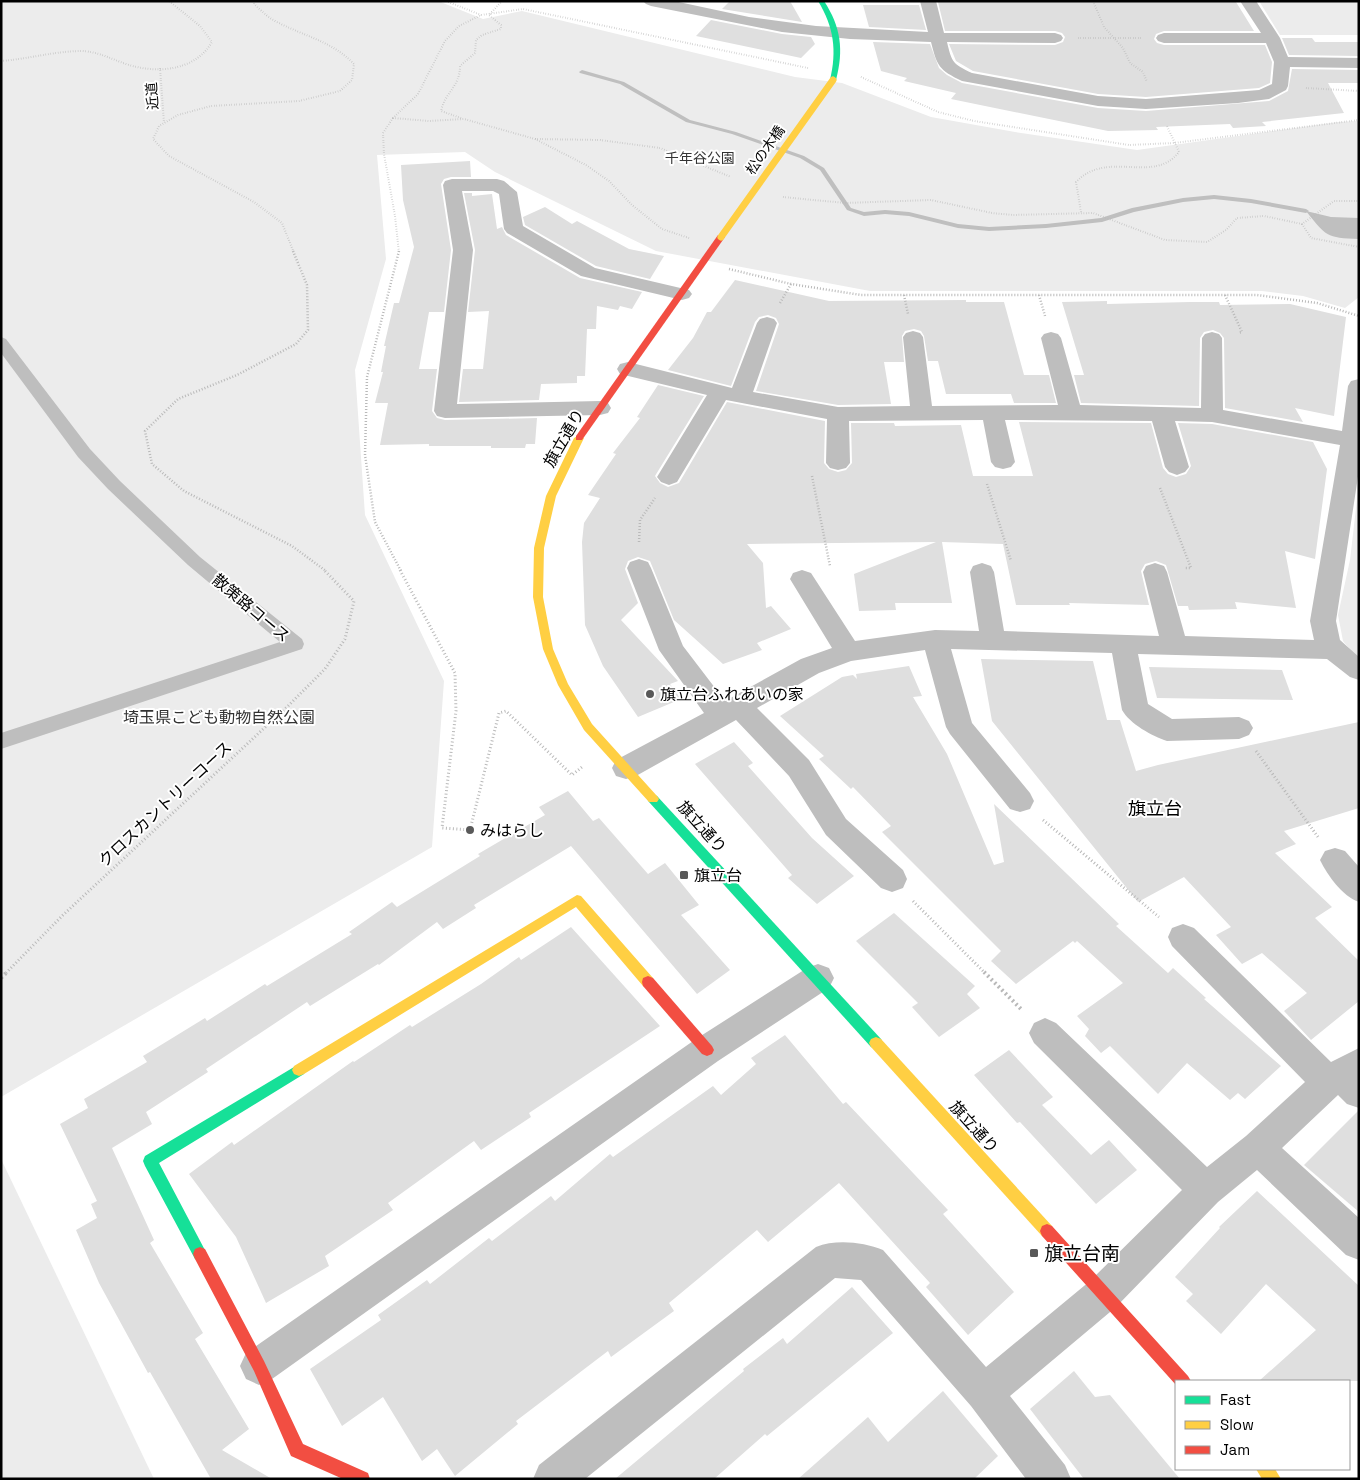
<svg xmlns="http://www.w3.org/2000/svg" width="1360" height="1480" font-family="'Space Grotesk','Noto Sans JP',sans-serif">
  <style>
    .green { fill: #ececec }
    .water { fill: #bfbfbf }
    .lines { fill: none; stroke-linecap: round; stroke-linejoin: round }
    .stream { fill: #bfbfbf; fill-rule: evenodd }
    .building { fill: #dfdfdf }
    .path-far3 { stroke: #b9b9b9; stroke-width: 2; stroke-dasharray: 0.5 2; stroke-linecap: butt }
    .path-far2 { stroke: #b9b9b9; stroke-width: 2.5; stroke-dasharray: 1 2; stroke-linecap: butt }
    .path-far1 { stroke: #b9b9b9; stroke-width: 3; stroke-dasharray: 1 2.5; stroke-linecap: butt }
    .path { stroke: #b9b9b9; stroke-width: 4; stroke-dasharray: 2 3; stroke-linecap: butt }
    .lane { fill: #bebebe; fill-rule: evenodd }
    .street { fill: #bebebe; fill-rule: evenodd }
    .fast { fill: #16e098; fill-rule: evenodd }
    .slow { fill: #ffcf43; fill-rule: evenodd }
    .jam { fill: #f24e42; fill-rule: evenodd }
    .slow-bridge { stroke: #ffcf43; stroke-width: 7 }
    .poi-dot { fill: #595959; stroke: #fff; stroke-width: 2 }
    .labels { text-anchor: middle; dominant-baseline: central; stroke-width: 4; stroke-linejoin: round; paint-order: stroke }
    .far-street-label { font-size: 14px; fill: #000; stroke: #fff }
    .far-park-label { font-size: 14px; fill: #333; stroke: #fff }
    .street-label { font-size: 16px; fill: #000; stroke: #fff }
    .poi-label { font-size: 16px; fill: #000; stroke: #fff; text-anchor: start }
    .park-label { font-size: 16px; fill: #333; stroke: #fff }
    .neighbourhood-label { font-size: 18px; fill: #000; stroke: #fff }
    .near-poi-label { font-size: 19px; fill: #000; stroke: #fff; text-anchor: start }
  </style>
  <rect width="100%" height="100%" fill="#fff"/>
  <g class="green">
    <polygon points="1,1 438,1 483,19 522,11 795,77 842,83 931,117 1015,132 1137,150 1338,122 1359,121 1359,297 1345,308 1303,296 1262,291 870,291 656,251 495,172 465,152 377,155 386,259 355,370 365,515 444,681 432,847 1,1097"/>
    <polygon points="1259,1 1359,1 1359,35 1280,35"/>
    <polygon points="1359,482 1359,660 1343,641 1338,615 1350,560"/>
    <polygon points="1,1159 154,1479 1,1479"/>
  </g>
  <path class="water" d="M 1306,211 L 1331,217 L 1359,218 L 1359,239 C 1326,238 1326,236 1306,211 Z"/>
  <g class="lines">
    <polygon class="stream" points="582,70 624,82 690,120 736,132 804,156 824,168 851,208 864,212 885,210 909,212 958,224 989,227 1046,224 1101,218 1132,208 1183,198 1214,195 1251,199 1306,209 1309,211 1306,213 1251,203 1214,199 1183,202 1134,212 1102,222 1046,228 989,231 958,228 909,216 885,214 864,216 847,210 820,170 800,158 732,134 686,122 620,84 580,73 579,72"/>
  </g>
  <g class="building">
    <polygon points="730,1 790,1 802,22 722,9"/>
    <polygon points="944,1 1236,2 1254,31 1164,31 1156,34 1154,39 1157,43 1164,45 1265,45 1272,62 1270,83 1259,88 1146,97 1098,94 973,71 956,61 949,44 1055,45 1063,42 1065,37 1062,33 1055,31 945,31 938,2"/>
    <polygon points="863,5 919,5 926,30 869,27"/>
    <polygon points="711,20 782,34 811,37 815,44 801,58 696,36"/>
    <polygon points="1282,38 1312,38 1315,42 1359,42 1359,56 1289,55"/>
    <polygon points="873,42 930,44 939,68 947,75 962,83 1098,108 1146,111 1269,101 1288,91 1292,69 1359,70 1359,83 1328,83 1344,113 1262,122 1266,126 1233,128 1230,124 1156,127 1158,130 1108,131 951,99 956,93 904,81 907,78 881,71"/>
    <polygon points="470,161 471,177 451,177 444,179 441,184 451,250 444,312 429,312 419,369 437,369 432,411 437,418 445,420 537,418 535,444 526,444 525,448 491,448 491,446 429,446 429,444 380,445 388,403 375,403 383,372 381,372 386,346 384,346 394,303 399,303 414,247 403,200 401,165"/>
    <polygon points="464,193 472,193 472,196 492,194 497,229 502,227 506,235 580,278 642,292 632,309 620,306 618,310 597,306 596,329 587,329 585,376 577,376 577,383 541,384 539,400 459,402 463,369 483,369 489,311 468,312 475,250"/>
    <polygon points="545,207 572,224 577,221 629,249 664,256 650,279 596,266 525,225 523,217"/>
    <polygon points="735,280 829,301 966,300 966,302 1004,302 1024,375 1049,375 1056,403 1014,403 1011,394 946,394 938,361 928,361 924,336 921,331 914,329 905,331 902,336 904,362 884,362 891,404 838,405 756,391 779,324 776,318 768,315 759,317 755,322 731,386 668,370 693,338 707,312 711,312"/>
    <polygon points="1107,301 1107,304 1190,302 1219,302 1220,305 1290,304 1346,317 1334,416 1295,408 1303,422 1225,408 1224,338 1220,333 1213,330 1204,332 1200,338 1199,406 1081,403 1074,375 1084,375 1062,302"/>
    <polygon points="658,385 704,396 655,476 660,483 668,487 679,483 727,402 825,421 824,463 829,469 838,472 846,470 852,463 851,423 894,423 895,426 961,425 973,476 1033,476 1019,422 1151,423 1163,468 1168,474 1176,477 1186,474 1191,466 1178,423 1212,424 1313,442 1327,469 1315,559 1285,551 1296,608 1235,602 1237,609 1189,610 1188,606 1178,606 1166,565 1156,561 1145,564 1141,571 1149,605 1069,603 1070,605 1016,605 1003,544 942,542 952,603 895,603 896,610 859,611 854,574 936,542 747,544 763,563 766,608 771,606 791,629 757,643 762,650 723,664 674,620 650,561 638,557 628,561 625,569 638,603 621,620 678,681 670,684 681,699 638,717 603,666 585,625 582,542 584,523 600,498 588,495 616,454 613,453 640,418 637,417"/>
    <polygon points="981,659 1093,661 1107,720 1120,720 1136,771 1158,765 1359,722 1359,808 1284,831 1296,844 1275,853 1332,907 1315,918 1359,961 1359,1001 1311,1040 1284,1011 1307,993 1262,953 1242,964 1216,935 1231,927 1184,877 1138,902 992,721"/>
    <polygon points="909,666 922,696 913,697 947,754 994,865 1004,862 994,804 1119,924 1116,926 1168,973 1173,968 1206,998 1204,999 1281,1066 1245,1099 1238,1093 1230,1100 1187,1063 1158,1094 1110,1046 1101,1053 1085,1036 1089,1029 1077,1016 1123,983 1077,941 1075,943 1073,941 1016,984 991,961 1001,951 882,832 891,826 853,787 851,789 819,759 824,756 780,716 842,677 853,675 857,679 856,674"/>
    <polygon points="1149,667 1282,670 1293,700 1157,698"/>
    <polygon points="734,742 753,763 748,766 812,838 854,876 817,904 788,878 792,875 695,764"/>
    <polygon points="568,791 593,821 599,818 648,874 665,863 699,905 681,915 730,970 697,994 571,846 474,905 476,908 443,929 437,922 379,965 378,964 310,1006 307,1002 206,1069 208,1072 146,1112 152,1124 112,1148 154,1240 150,1243 203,1333 195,1339 249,1429 222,1450 272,1479 211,1479 150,1372 148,1373 99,1283 76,1230 97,1218 91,1204 97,1201 60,1124 88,1108 84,1099 147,1062 143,1056 205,1018 207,1021 265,984 267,986 352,934 349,932 392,902 397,907 480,856 478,854 545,815 539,807"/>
    <polygon points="894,913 975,986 967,994 980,1008 939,1037 912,1007 918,1003 856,941"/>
    <polygon points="571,927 660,1026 529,1113 531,1117 481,1150 474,1141 388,1203 393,1210 325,1256 329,1266 266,1303 236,1237 189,1174 232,1142 234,1145 353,1061 354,1062 410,1025 412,1027 481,984 519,957 521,960"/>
    <polygon points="785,1035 843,1104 846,1102 948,1210 943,1214 1014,1292 968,1335 926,1287 930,1283 839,1183 768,1242 757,1230 669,1303 674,1311 611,1357 608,1351 516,1421 518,1424 455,1476 437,1449 422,1461 383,1397 342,1426 310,1369 381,1320 378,1315 427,1280 430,1284 489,1238 492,1241 551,1196 555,1201 610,1154 613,1157 713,1086 721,1095 756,1064 751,1058"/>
    <polygon points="1009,1050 1053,1097 1042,1105 1091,1155 1109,1140 1137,1170 1096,1204 1020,1122 1017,1123 974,1075"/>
    <polygon points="1359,1110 1359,1212 1304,1165"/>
    <polygon points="1257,1191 1359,1286 1359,1381 1259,1381 1316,1330 1266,1284 1221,1334 1186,1301 1193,1294 1175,1277 1220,1228 1219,1227"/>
    <polygon points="852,1287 893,1333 767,1436 765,1434 714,1479 615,1479 744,1371 743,1369 783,1338 787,1344"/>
    <polygon points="1074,1371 1095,1397 1110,1395 1180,1479 1084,1479 1030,1409"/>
    <polygon points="943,1391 998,1456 974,1479 798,1479 868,1417 888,1442"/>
  </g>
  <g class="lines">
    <g class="path-far3">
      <path d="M 255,1 L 254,4 C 261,10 267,17 275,21 C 303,36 332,41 354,64 L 352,80 L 340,91 L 299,101 L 211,106 L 178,115 L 159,126 L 153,139 L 169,156 L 254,202 L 282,223 L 294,253"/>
      <polyline points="446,1 481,15"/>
      <polyline points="1093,1 1104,27 1123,48 1130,63 1143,72 1147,82"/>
      <polyline points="490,14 502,1"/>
      <polyline points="1078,38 1142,38"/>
      <path d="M 1,61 C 28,59 55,51 82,51 C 100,52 113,60 129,65 C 159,74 196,70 212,42 L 200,26 L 169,1"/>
      <polyline points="160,68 164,123"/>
      <polyline points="861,77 938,112 974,121 1129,145 1174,143 1359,120"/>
      <polyline points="1306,88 1359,91"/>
      <polyline points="393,118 383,133 384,154 395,216 399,253"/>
      <path d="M 461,118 L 441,111 C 445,92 460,87 460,66 L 475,53 L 476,40 L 482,35 L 501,29 L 501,25 L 489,15"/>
      <polyline points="535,139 600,140 660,148 731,177"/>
      <polyline points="783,197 845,203 931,200 992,213 1013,215 1093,213 1165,240 1207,242 1226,230 1237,218 1264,216 1302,224 1334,201 1359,201"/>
      <path d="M 1081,212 L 1076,182 C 1107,149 1154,185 1179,152 L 1167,126"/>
      <polyline points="1302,224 1311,238 1359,247"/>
      <polyline points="689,238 662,229 632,205 609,181 586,165 535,139 464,119 429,121 393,118 418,94 445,41 459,26 481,15 523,9 808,68"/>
    </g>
    <g class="path-far2">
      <polyline points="293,251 307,285 308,330 296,344 237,375 178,399 145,431 152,464 184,491 292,546 326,571"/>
      <polyline points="399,251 367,377 365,455 375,522 401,571"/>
      <polyline points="729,269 791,284 861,295 1257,295 1317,303 1359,316"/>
      <polyline points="904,295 908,314"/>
      <polyline points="1039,295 1045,316"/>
      <polyline points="1225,295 1242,332 1238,333"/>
      <polyline points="780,303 791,284"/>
      <polyline points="812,476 830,566"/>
      <polyline points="987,484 1011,561"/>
      <polyline points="1160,488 1191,568 1185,568"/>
      <polyline points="639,542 640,520 655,498"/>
    </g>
    <g class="path-far1">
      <polyline points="400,570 455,673 456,711 442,828 470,830 499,713 506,711 572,775 582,767"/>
      <polyline points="1256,751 1318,837"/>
      <polyline points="1043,820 1159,917"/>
      <polyline points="913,901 985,973"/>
      <polyline points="6,973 63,915 288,706 325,669 345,639 354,601 324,570"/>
    </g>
    <g class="path">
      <polyline points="984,972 1022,1010"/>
      <polyline points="1,978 7,972"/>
    </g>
    <polygon class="lane" points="1,337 6,339 90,449 120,481 200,557 302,639 304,644 302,649 1,749 1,733 280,642 188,565 108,489 78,457 1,353"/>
    <g class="street">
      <path d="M 643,1 L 674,1 L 749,17 L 816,26 L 928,32 L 920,1 L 936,1 L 944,33 L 1055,33 L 1061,35 L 1063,38 L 1061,41 L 1055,43 L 947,42 C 952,63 953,64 972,73 L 1098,96 L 1146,99 L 1259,90 L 1272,84 L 1274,62 L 1266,43 L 1164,43 L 1158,41 L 1156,38 L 1158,35 L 1164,33 L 1261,33 L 1240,1 L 1256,1 L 1280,38 L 1288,57 L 1359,58 L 1359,68 L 1290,67 L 1288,86 L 1286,90 L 1269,99 L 1238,103 L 1146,109 L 1098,106 L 962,81 C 939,70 937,66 931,42 L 850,39 L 782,32 L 651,6 L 646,4 Z"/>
      <polygon points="452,179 497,179 504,181 517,192 523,226 595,268 689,290 692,294 689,298 682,300 581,276 507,233 504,229 499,194 493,191 462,191 473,250 457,404 600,401 608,403 611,408 608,413 600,415 445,418 437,416 434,411 453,250 443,185 445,181"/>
      <path d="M 767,317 L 774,319 L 777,323 L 753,392 L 838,407 L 910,406 L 903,337 L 906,333 L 913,331 L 920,333 L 923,337 L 932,406 L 1058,405 L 1041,338 L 1044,334 L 1051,332 L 1058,334 L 1061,338 L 1080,405 L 1201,408 L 1202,338 L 1205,334 L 1212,332 L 1219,334 L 1222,338 L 1223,410 L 1342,431 L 1348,386 L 1351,381 L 1359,379 L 1359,470 L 1336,621 L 1340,640 L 1359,657 L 1359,680 L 1350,677 L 1327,659 L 1138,654 L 1148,704 L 1172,719 L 1239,717 L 1249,721 L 1253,728 L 1249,735 L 1239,739 L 1167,741 C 1152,736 1130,724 1122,710 L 1112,653 L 951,649 L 972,723 L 1030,793 L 1034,801 L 1030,809 L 1020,812 L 1010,809 L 950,734 L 946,727 L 925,650 L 851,661 L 819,673 L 757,708 L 809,760 L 846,819 L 903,870 L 907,879 L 903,888 L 892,892 L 881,888 L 826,835 L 789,776 L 736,720 L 636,776 L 626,779 L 616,776 L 612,768 L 616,760 L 704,713 L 659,650 L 627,568 L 630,562 L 639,559 L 648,562 L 651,568 L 683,646 L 725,701 L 801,659 L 832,648 L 790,579 L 793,573 L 802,570 L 811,573 L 855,641 L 935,630 L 979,631 L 970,572 L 973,566 L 982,563 L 991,566 L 994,572 L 1004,631 L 1159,636 L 1143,572 L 1146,566 L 1155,563 L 1164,566 L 1167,572 L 1185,636 L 1314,640 L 1310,621 L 1340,445 L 1212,422 L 1175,421 L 1189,467 L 1185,472 L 1177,475 L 1169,472 L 1165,467 L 1152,421 L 1005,420 L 1015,462 L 1011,467 L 1003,469 L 995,467 L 991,462 L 983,420 L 849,421 L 850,463 L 846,468 L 838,470 L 830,468 L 826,463 L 827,419 L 726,400 L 677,482 L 669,485 L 661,482 L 657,477 L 707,395 L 620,374 L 617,369 L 620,364 L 628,362 L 732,388 L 757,323 L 760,319 Z"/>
      <path d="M 1335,848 L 1345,851 L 1359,867 L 1359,902 C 1342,896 1328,876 1320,860 L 1325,851 Z"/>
      <path d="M 1183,924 L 1194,928 L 1331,1062 L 1359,1048 L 1359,1108 L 1347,1104 L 1338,1095 L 1282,1148 L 1359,1218 L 1359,1260 L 1346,1255 L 1257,1170 L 1218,1202 L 1116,1307 L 1010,1396 L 1065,1465 L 1071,1479 L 1026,1479 L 971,1406 L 861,1280 L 835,1278 L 585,1479 L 533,1479 L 539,1465 L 816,1247 C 836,1239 863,1242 883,1250 L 986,1367 L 1090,1281 L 1182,1190 L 1034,1043 L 1029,1033 L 1034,1023 L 1045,1018 L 1056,1023 L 1207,1167 L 1246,1136 L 1305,1082 L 1172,946 L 1168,937 L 1172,928 Z"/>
      <polygon points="818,964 829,968 834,978 829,988 718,1061 272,1379 259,1385 246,1379 240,1366 246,1353 696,1039 807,968"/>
    </g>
    <g class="fast">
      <path d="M 818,1 L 824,1 C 841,27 844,50 836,80 L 833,82 L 830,80 C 837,51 834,27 818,1 Z"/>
      <polygon points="653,794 657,796 881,1039 883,1043 881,1047 876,1049 871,1047 649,802 647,799 649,796"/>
      <polygon points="299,1064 304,1066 306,1070 304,1074 159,1163 207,1254 205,1259 200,1261 195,1259 145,1166 143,1161 145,1156"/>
    </g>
    <g class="slow">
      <polygon points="579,435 584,438 556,496 544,548 543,597 553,649 568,684 592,724 657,796 659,799 657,802 649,802 584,730 558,685 543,649 533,597 534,548 546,496 574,438"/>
      <polygon points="577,895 581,896 653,978 654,982 653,986 648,988 643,986 576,907 304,1074 299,1076 294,1074 292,1070 294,1066"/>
      <polygon points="876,1037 881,1039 1052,1226 1054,1231 1052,1236 1047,1238 1042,1236 871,1047 869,1043 871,1039"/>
      <polygon points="1256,1469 1275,1469 1281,1479 1262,1479"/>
    </g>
    <g class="jam">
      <polygon points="718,235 725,237 582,440 576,440 576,436"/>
      <polygon points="648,976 653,978 712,1046 714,1050 712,1054 707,1056 702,1054 643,986 642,982 643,978"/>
      <polygon points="1047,1224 1052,1226 1188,1376 1191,1381 1176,1381 1176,1385 1042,1236 1040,1231 1042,1226"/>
      <polygon points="200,1247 205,1249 264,1361 303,1444 368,1473 370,1479 343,1479 291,1456 254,1371 195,1259 193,1254 195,1249"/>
    </g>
    <polyline class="slow-bridge" points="721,237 833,80"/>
  </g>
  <g class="poi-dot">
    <circle cx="650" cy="694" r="5"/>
    <circle cx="470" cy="830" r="5"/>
    <rect x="679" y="870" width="10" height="10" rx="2.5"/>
    <rect x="1029" y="1248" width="10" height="10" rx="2.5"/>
  </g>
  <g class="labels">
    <g class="far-street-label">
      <text transform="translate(152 96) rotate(-94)">近道</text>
      <text transform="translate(765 150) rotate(-55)">松の木橋</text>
    </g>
    <g class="far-park-label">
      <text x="700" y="158">千年谷公園</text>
    </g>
    <g class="street-label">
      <text transform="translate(564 438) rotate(-60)">旗立通り</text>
      <text transform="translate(251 608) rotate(40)">散策路コース</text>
      <text transform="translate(165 804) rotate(-43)">クロスカントリーコース</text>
      <text transform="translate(702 827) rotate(48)">旗立通り</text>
      <text transform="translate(974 1127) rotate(48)">旗立通り</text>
    </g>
    <g class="poi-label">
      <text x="660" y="694">旗立台ふれあいの家</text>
      <text x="480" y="830">みはらし</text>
      <text x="694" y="875">旗立台</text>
    </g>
    <g class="park-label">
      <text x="219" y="717">埼玉県こども動物自然公園</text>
    </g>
    <g class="neighbourhood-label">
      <text x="1155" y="808">旗立台</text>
    </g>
    <g class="near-poi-label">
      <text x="1044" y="1253">旗立台南</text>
    </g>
  </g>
  <rect width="1360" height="1480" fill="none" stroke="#000000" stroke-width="5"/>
  <rect x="1175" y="1380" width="175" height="90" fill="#ffffff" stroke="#999999"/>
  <rect x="1185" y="1396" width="25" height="8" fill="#16e098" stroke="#999999"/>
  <text x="1220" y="1405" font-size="15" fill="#000000">Fast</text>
  <rect x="1185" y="1421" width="25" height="8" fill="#ffcf43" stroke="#999999"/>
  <text x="1220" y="1430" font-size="15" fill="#000000">Slow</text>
  <rect x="1185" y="1446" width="25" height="8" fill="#f24e42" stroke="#999999"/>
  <text x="1220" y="1455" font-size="15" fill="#000000">Jam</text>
</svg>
